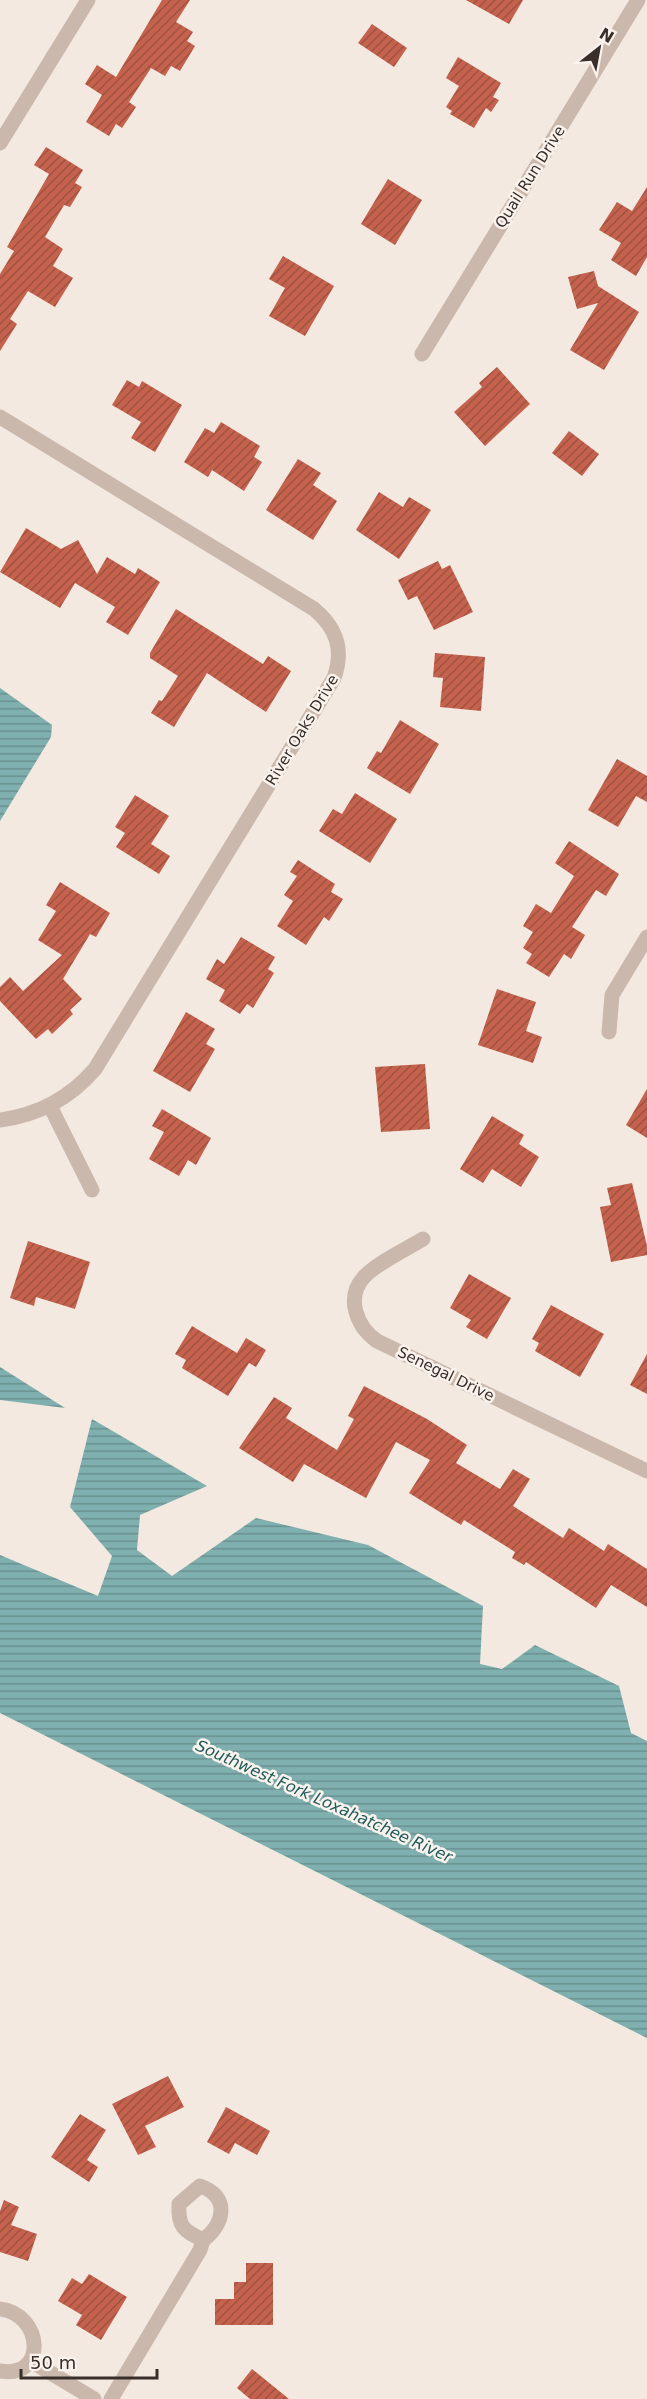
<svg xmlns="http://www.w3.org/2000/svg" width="647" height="2399" font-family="'DejaVu Sans',sans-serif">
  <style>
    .water { fill: url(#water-rules) }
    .building { fill: url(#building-hatch) }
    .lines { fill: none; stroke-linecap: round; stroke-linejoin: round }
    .minor { stroke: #cbb8ac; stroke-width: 15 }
    .labels { text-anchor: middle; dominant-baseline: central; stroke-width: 5; stroke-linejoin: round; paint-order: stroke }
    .street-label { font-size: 15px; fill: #3a2e2b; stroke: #faf3ed }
    .water-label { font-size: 16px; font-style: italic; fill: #205b5b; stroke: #faf3ed }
  </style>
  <defs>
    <pattern id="water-rules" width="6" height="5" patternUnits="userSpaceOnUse" patternTransform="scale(1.5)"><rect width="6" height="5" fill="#7fb0af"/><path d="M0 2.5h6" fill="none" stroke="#69908f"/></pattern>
    <pattern id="building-hatch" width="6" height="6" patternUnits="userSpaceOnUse" patternTransform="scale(1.5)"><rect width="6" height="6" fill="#c4624d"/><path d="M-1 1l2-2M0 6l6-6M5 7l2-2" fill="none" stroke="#a05140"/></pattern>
  </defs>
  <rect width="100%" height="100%" fill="#f3e9e0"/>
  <g class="water">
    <polygon points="0,688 52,725 51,737 0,821"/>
    <polygon points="0,1367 65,1408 0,1400"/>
    <polygon points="92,1419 207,1486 140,1515 137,1550 172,1576 256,1518 368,1545 483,1606 480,1664 502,1669 535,1645 619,1686 631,1733 647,1741 647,2038 0,1713 0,1555 98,1596 112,1556 70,1507"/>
  </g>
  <g class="building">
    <polygon points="162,0 190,0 176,22 193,32 187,41 195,46 180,71 171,66 165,76 151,68 129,102 136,107 122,128 116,124 109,136 86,122 102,95 85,84 97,65 116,77"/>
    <polygon points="466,0 523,0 509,24"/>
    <polygon points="372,24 407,48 394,67 358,43"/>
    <polygon points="458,57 501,83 493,97 499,100 491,112 486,108 474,128 450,114 452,111 446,107 459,86 446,78"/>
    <polygon points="46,147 83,170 75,183 82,187 70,207 64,205 45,237 63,249 53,266 73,278 55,307 28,291 10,319 17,324 0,351 0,274 14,251 7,247 49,174 34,165"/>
    <polygon points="388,179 422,200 395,245 361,224"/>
    <polygon points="647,187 647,257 636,276 611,260 621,243 599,230 617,202 632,211"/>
    <polygon points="283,256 334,286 305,336 269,316 285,288 269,279"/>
    <polygon points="594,271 598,286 639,312 604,370 570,350 598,303 577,309 568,277"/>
    <polygon points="497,367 530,404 485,446 454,412 482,387 479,383"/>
    <polygon points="127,380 139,387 142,381 182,405 155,452 131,438 141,422 112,405"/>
    <polygon points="221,422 260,446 254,457 262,462 244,491 212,470 208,477 184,462 205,428 214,433"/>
    <polygon points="569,431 599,454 582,476 552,453"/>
    <polygon points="298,459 321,473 313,485 337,501 313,540 266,510"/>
    <polygon points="379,492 403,507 409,497 431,510 399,559 356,530"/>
    <polygon points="26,528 61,549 78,540 97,574 107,557 135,574 138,568 160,582 128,635 106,622 115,607 75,583 60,608 0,572"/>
    <polygon points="438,561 442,569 450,565 473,612 434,630 417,596 408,600 398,580"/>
    <polygon points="176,609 263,664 268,656 291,671 266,712 207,673 174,727 151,713 159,700 162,701 178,676 150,658 150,653"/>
    <polygon points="435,653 485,657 481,711 440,707 443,678 433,677"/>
    <polygon points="400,720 439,744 410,794 367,768 377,751 381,753"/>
    <polygon points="617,759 647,776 647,802 636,796 618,827 588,810"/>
    <polygon points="355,793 397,819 370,863 319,831 333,809 342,814"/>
    <polygon points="135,795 169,816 151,844 170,856 159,874 116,847 125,833 115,827"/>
    <polygon points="569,841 619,874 606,896 596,890 572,927 585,935 571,959 564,954 549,977 526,963 532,954 523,948 533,932 523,926 536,904 551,913 574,876 555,863"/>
    <polygon points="298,860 335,884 331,892 343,899 329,921 324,917 306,945 277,926 293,901 284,895 297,876 290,872"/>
    <polygon points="60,882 110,913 96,937 90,934 63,979 82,999 70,1010 73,1014 52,1034 48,1029 36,1039 0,1001 0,987 10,977 23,991 62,955 38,940 56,911 46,905"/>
    <polygon points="241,937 275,957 268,969 274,973 253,1008 247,1004 240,1014 219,1001 225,990 206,979 217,959 224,964"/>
    <polygon points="497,989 536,1002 526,1031 542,1037 533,1063 478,1045"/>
    <polygon points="186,1012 215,1029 206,1044 215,1049 190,1092 153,1071"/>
    <polygon points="425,1064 430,1129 381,1132 375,1067"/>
    <polygon points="647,1089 647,1138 626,1125"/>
    <polygon points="162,1109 211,1138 196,1165 188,1160 179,1176 149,1159 164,1132 152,1126"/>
    <polygon points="492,1116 524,1135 519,1144 539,1157 521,1187 492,1169 483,1183 460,1169"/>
    <polygon points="632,1183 647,1246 647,1255 611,1262 600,1207 611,1205 607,1188"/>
    <polygon points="28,1241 90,1262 75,1309 36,1297 34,1306 10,1298"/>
    <polygon points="469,1274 511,1298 487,1339 466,1327 471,1320 450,1308"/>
    <polygon points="551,1305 604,1334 580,1377 535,1351 539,1343 532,1339"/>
    <polygon points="192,1326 237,1353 246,1338 266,1350 256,1367 249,1363 228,1396 182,1368 186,1360 175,1354"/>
    <polygon points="647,1354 647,1394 630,1385"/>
    <polygon points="364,1386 427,1419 467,1445 456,1463 500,1489 513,1469 530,1479 513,1506 563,1538 569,1528 604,1551 608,1544 647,1569 647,1607 611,1585 596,1608 526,1562 524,1565 512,1558 515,1552 464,1520 461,1525 409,1493 430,1460 396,1442 366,1498 304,1464 293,1482 239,1448 274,1397 292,1408 286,1418 337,1450 354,1419 348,1416"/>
    <polygon points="168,2076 184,2107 145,2126 156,2147 138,2155 112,2104"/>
    <polygon points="226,2107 270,2131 257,2155 235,2143 229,2154 207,2142"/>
    <polygon points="80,2114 106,2130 87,2160 98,2167 89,2182 51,2157"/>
    <polygon points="4,2200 19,2207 11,2225 37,2234 28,2261 0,2252 0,2211"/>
    <polygon points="246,2263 273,2263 273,2325 215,2325 215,2299 234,2299 234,2282 246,2282"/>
    <polygon points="89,2274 127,2297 101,2340 76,2325 82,2315 58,2301 72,2278 82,2284"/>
    <polygon points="252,2369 289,2399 250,2399 237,2388"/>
  </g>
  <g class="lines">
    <g class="minor">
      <polyline points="0,143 88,0"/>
      <polyline points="422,354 638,0"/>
      <path d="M 0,417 L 314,609 C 337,628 344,650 334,678 L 95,1069 C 70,1098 39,1115 0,1120"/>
      <polyline points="609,1032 612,995 647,937"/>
      <polyline points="50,1106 92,1190"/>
      <path d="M 423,1239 C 408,1248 374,1265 364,1277 C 345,1298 357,1327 377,1341 L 647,1471"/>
      <path d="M 200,2186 C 230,2196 225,2224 203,2240 C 183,2230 178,2227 179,2204 Z"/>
      <path d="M 0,2309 C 43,2314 48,2379 0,2371"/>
      <polyline points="31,2361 94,2399"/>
      <polyline points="111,2399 200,2250 203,2240"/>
    </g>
  </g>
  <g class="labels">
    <g class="street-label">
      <text transform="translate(530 177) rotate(-58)">Quail Run Drive</text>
      <text transform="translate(302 730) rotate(-59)">River Oaks Drive</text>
      <text transform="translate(446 1374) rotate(26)">Senegal Drive</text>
    </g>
    <g class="water-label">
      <text transform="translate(324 1801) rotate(24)">Southwest Fork Loxahatchee River</text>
    </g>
  </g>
  <g transform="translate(599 48) rotate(31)" stroke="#faf3ed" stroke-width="4.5" paint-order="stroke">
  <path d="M0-4.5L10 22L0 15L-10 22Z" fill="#3a2e2b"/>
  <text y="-9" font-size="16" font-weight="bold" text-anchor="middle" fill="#3a2e2b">N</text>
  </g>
  <path d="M21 2369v9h136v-9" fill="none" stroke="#3a2e2b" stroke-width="3"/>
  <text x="30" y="2369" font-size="18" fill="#3a2e2b" stroke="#faf3ed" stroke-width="4.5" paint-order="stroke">50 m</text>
</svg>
